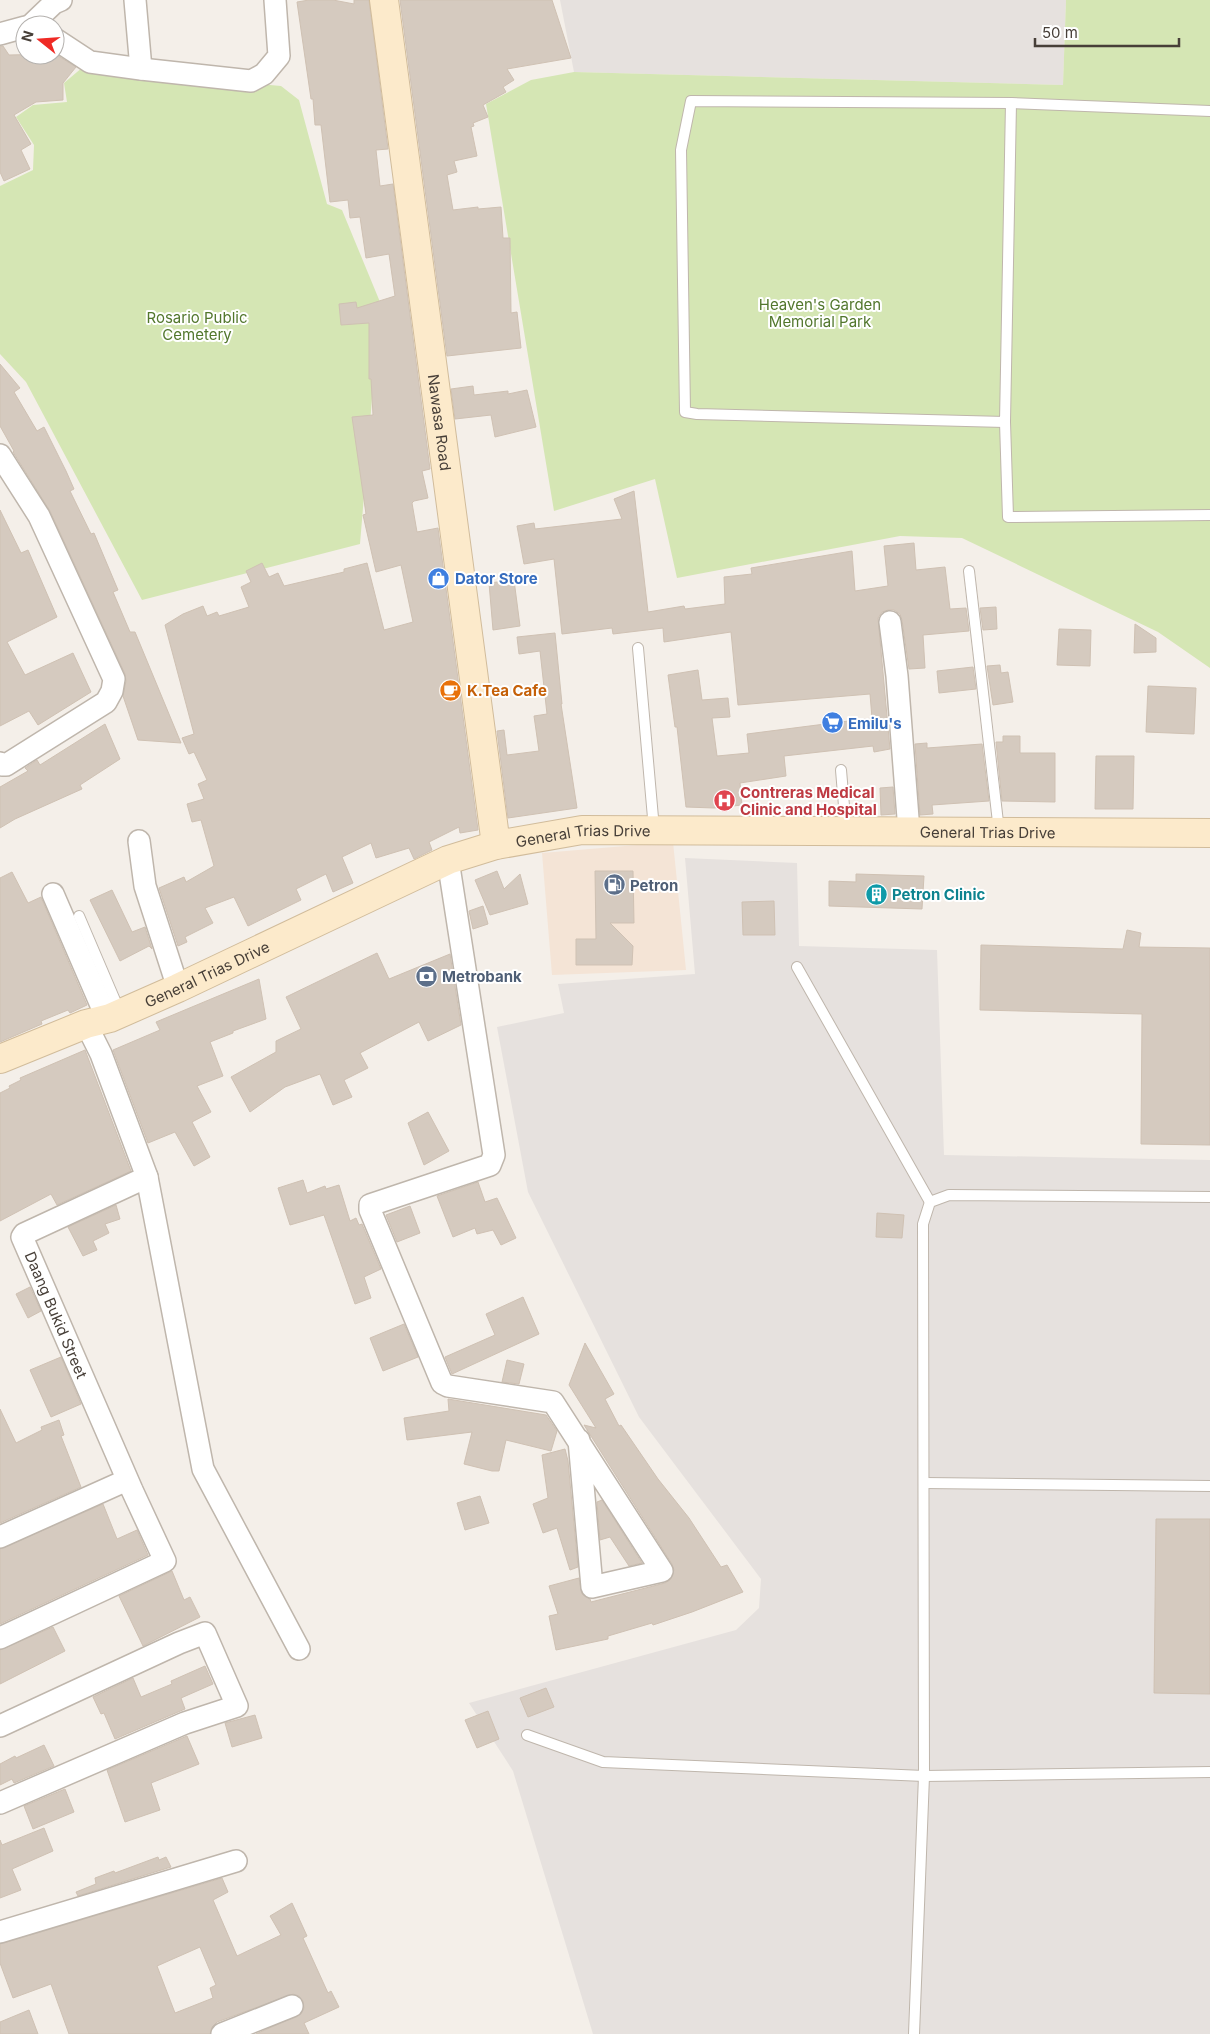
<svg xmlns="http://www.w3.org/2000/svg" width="1210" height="2034" font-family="Inter,sans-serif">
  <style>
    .commercial { fill: #f4e4d6 }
    .industrial { fill: #e6e1de }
    .green { fill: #d5e6b4 }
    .building { fill: #d5cabf; stroke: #cfc1b3; fill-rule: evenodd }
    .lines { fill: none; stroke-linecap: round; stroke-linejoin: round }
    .lane-casing { stroke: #bfb6ac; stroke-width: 12 }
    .street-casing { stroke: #bfb6ac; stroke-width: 24 }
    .secondary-casing { stroke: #d1bc9b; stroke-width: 30 }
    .lane { stroke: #fff; stroke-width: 10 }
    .street { stroke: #fff; stroke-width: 21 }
    .secondary { stroke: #fceacb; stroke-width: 28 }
    .labels { text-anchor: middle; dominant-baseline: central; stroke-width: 4; stroke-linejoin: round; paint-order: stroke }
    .park-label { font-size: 15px; fill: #52772d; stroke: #fff }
    .street-label { font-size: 15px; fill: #473f38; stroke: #fff }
    .shop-label { font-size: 15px; font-weight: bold; fill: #366cbe; stroke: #fff; text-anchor: start }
    .food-label { font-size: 15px; font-weight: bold; fill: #c56008; stroke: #fff; text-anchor: start }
    .health-label { font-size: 15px; font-weight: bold; fill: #be3a42; stroke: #fff; text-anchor: start }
    .service-label { font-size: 15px; font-weight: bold; fill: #4e5e75; stroke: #fff; text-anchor: start }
    .culture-label { font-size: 15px; font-weight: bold; fill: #0d838f; stroke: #fff; text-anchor: start }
  </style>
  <rect width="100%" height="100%" fill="#f4efe9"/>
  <polygon class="commercial" points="673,842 686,970 552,975 542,853"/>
  <g class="industrial">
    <polygon points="560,0 1066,0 1063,85 574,72"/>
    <polygon points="685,858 797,863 799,946 937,950 944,1155 1210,1160 1210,2034 593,2034 513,1771 469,1703 736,1630 759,1608 761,1579 639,1417 528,1192 497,1027 564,1013 558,984 695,974"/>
  </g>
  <g class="green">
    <polygon points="1066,0 1210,0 1210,668 1158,632 962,538 900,536 677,578 655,479 554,511 486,104 531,80 574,72 1063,85"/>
    <polygon points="83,67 281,86 299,100 327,204 342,210 380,302 360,544 142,600 26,382 0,354 0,186 33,170 34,145 16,117 33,105 67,102 64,83"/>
  </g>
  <g class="building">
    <polygon points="309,0 333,0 354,4 354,0 369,0 388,149 376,150 380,186 393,184 430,469 422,471 428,498 414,501 412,503 417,532 438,528 478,830 460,833 459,827 429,842 432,850 414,859 409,848 376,858 371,843 342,857 353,883 333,892 326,874 296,889 301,900 248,926 234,897 205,908 213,923 185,937 187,942 178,946 159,888 184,877 186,882 214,866 201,820 192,822 187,804 204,799 198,784 207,780 194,752 189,754 182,738 194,734 165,625 183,614 203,606 207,616 217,612 219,616 249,607 241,587 251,582 246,571 262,563 269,577 278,573 284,586 344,572 344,569 367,563 384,630 413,622 401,565 376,572 363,515 366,514 352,417 373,415 371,379 369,379 369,323 341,325 339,304 356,302 357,308 395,296 389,254 366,258 360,217 350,218 348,200 330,202 321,125 315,125 313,99 311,99 297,2"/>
    <polygon points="400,0 552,0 571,58 507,69 514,80 503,87 506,92 483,105 488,117 473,123 474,126 471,127 477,156 454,161 457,172 447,175 453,210 478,207 478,209 501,207 503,238 510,238 511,313 517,312 521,348 447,356"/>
    <polygon points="0,46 3,46 9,55 55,54 76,67 63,83 63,100 36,102 14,115 31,144 21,150 30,169 4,181 0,172"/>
    <polygon points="0,364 20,388 14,392 37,431 44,427 66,471 74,489 70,491 91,534 94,533 118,590 113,592 130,632 135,632 181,743 138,740 123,696 126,681 125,674 50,511 13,452 14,451 0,426"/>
    <polygon points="473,386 474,395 508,391 508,394 527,390 536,427 495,437 491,415 455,419 451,389"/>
    <polygon points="634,491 648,612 684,606 685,609 725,604 724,577 752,574 751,568 852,551 855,591 888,586 884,546 914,543 916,570 945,567 950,609 966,608 969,631 923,635 925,668 909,669 902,620 900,614 894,610 888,610 882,612 878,618 890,749 874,752 873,746 784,756 786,776 740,783 742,805 714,808 686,807 677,727 675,727 668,675 698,670 702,700 728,698 730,717 712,718 717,756 749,753 747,734 872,718 870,694 738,705 731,632 664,642 663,628 613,634 612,628 562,634 554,559 524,564 517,526 534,523 535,529 622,519 614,499"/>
    <polygon points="0,510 21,553 28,550 57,617 7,642 25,675 73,653 91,692 38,725 29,711 0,726"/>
    <polygon points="514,580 520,626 493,630 489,583"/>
    <polygon points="996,607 997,629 983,630 980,608"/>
    <polygon points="1135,624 1156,638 1156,652 1134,653"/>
    <polygon points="1059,629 1091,630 1090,666 1057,665"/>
    <polygon points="555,633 562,704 561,704 577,808 508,818 497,731 504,730 507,755 539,751 534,716 547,714 540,651 519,654 517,637"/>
    <polygon points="1000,665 1001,673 1008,672 1013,702 993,705 987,666"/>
    <polygon points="973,667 976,689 939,693 937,671"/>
    <polygon points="1148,686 1196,688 1194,734 1146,732"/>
    <polygon points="105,724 120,759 80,785 82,789 15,819 0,828 0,787 28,771 25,768 37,760 40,765"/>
    <polygon points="1003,736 1020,736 1020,753 1055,753 1055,802 1002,801 996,742 1003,742"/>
    <polygon points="927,743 927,748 982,744 989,801 932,805 933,814 920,815 915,744"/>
    <polygon points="1096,756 1134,756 1133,809 1095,809"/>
    <polygon points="893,787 895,814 881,815 880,788"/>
    <polygon points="497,871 504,889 520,874 528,904 490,915 475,880"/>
    <polygon points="595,871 633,871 634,923 610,923 633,946 632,965 576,965 576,939 596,939"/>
    <polygon points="12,872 28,903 41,897 87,1005 70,1013 68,1010 41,1021 42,1024 0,1042 0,878"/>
    <polygon points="856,874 924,876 922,909 829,906 829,881 856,882"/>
    <polygon points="112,890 132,932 145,927 152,949 149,946 120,961 90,900"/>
    <polygon points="774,901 775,935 743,935 742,902"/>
    <polygon points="483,906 488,924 473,929 469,911"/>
    <polygon points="1127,930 1141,933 1139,947 1210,948 1210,1145 1141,1144 1142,1014 980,1010 981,945 1123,949"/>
    <polygon points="377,953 389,979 450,954 461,1025 428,1041 419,1022 360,1053 368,1068 344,1080 352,1097 333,1105 320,1074 285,1087 250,1112 231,1077 276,1052 276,1041 301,1029 286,997"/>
    <polygon points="259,979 266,1019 233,1031 233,1033 210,1042 223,1076 197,1086 211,1112 192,1122 210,1157 194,1166 175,1132 148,1143 113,1050 160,1030 156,1022"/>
    <polygon points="85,1050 131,1171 57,1205 51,1194 0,1221 0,1093 10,1088 9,1086 21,1080 20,1078"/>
    <polygon points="428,1112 449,1151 424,1165 408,1123"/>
    <polygon points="303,1180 307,1193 325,1186 326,1189 339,1185 350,1221 356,1218 359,1225 362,1224 381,1269 364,1277 371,1298 355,1304 324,1215 290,1225 278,1188"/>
    <polygon points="478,1182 485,1202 497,1198 516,1238 501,1245 493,1230 477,1234 475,1228 453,1237 437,1196"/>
    <polygon points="116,1205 120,1219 105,1224 109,1233 93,1241 97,1250 83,1256 68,1227"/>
    <polygon points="410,1206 420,1233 397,1242 386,1215"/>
    <polygon points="877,1213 904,1215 902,1238 876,1237"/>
    <polygon points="30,1287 41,1311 28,1318 16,1294"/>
    <polygon points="523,1297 539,1334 452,1374 445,1357 495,1335 486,1314"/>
    <polygon points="404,1324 418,1357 383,1371 370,1338"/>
    <polygon points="585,1343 614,1394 605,1399 619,1426 621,1425 658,1479 689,1518 721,1567 727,1565 743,1592 692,1612 653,1625 652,1623 608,1636 608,1639 556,1650 549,1616 558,1614 549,1586 579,1578 582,1594 590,1599 591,1602 665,1583 670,1580 674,1570 672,1564 584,1425 596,1428 569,1385"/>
    <polygon points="61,1357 81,1404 51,1417 30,1370"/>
    <polygon points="507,1360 524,1364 519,1384 502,1382"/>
    <polygon points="448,1399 546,1415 557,1431 551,1451 506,1440 499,1471 492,1471 464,1464 472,1432 407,1440 404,1418 449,1411"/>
    <polygon points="0,1409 16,1443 42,1430 41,1427 59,1420 64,1435 61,1436 81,1487 0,1523"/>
    <polygon points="565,1449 568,1461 578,1567 570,1570 557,1528 543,1533 533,1504 548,1498 542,1455"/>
    <polygon points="480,1496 489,1523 465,1530 457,1503"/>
    <polygon points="602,1500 642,1563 629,1566 610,1537 600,1540 597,1502"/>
    <polygon points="103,1504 117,1539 137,1530 148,1555 0,1624 0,1549"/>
    <polygon points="1156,1519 1210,1519 1210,1694 1154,1693"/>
    <polygon points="172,1571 184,1600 190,1597 200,1617 143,1646 119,1596"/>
    <polygon points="53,1627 65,1651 0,1684 0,1650"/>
    <polygon points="205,1666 213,1684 181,1698 185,1709 115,1739 104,1713 101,1714 93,1697 133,1678 141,1697 172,1684 171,1681"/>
    <polygon points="546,1688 554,1707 528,1717 520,1698"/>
    <polygon points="488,1711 499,1739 477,1748 465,1720"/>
    <polygon points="255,1715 262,1738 232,1747 225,1723"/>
    <polygon points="187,1736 199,1764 151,1783 160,1810 125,1822 107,1770"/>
    <polygon points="44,1745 54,1766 14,1783 12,1779 0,1785 0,1764 15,1756 16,1758"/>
    <polygon points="65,1789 74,1812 33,1829 24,1806"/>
    <polygon points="44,1828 53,1851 12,1869 21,1890 0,1898 0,1840 2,1845"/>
    <polygon points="158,1857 159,1860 166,1857 171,1867 78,1896 76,1892 96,1884 95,1878 114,1871 115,1873"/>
    <path d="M 222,1878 L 228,1892 L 213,1900 L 237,1956 L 281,1935 L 270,1916 L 292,1903 L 307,1936 L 303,1938 L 328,1993 L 331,1991 L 339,2007 L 304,2023 L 309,2034 L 256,2034 L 301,2014 L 304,2008 L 303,2001 L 299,1996 L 293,1994 L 217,2022 L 212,2027 L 210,2034 L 69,2034 L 51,1984 L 13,1998 L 0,1963 L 0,1944 ZM 200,1947 L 216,1985 L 210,1988 L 213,1998 L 175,2013 L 157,1966 Z"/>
    <polygon points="29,2010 38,2034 0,2034 0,2022"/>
  </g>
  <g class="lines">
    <defs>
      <g id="lane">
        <polygon points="691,101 1011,103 1005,422 697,414 685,412 681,150"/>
        <polyline points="1011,103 1210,111"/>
        <polyline points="1005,422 1008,517 1210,515"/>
        <polyline points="969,571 999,831"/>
        <polyline points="638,648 654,829"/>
        <polyline points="841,770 846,830"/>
        <polyline points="79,916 120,1012"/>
        <polyline points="797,967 930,1202"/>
        <polyline points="924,1483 1210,1486"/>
        <polyline points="527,1735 603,1762 924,1776 1210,1772"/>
        <polyline points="914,2034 924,1776 923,1224 930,1202 949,1195 1210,1197"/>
      </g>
      <g id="street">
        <polyline points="135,0 141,69"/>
        <polyline points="31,25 54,3 61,0"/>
        <polyline points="0,34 25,27"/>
        <polyline points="55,39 90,62 141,69 251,81 264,74 279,56 275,0"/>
        <polyline points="0,455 39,516 114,679 112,691 106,702 6,765 2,765 0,763"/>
        <polyline points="890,622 897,676 909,831"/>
        <polyline points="139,841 145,886 178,988"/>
        <polyline points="448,860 494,1155 490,1165 370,1205 370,1210 442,1383 448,1386 553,1402 662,1571 592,1587 579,1440"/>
        <polyline points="53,894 101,1005 110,1018"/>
        <polyline points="147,1177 203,1469 299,1649"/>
        <polyline points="0,1537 127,1480"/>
        <polyline points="0,1638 165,1561 132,1490 22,1237 24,1234 147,1177 101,1054 86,1024"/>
        <polyline points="0,1726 179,1643 205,1633 237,1706 185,1723 0,1803"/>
        <polyline points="0,1932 236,1861"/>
        <polyline points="222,2034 292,2006"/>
      </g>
      <g id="secondary">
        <path id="s1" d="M 384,0 L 496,845"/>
        <path id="s2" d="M 0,1059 L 86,1024 L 110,1018 L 178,988 L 448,860 L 496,845 L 582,830 L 1210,833"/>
      </g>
    </defs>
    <use href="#lane" class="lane-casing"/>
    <use href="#street" class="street-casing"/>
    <use href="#secondary" class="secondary-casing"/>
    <use href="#lane" class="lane"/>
    <use href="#street" class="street"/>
    <use href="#secondary" class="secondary"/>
  </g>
  <defs>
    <symbol id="shop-disc" viewBox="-11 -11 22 22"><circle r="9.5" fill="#3f7fe0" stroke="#fff"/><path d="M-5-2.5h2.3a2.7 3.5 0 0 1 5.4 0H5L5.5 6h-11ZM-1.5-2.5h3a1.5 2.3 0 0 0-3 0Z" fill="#fff"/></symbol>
    <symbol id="cafe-disc" viewBox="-11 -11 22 22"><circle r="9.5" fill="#e8710a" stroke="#fff"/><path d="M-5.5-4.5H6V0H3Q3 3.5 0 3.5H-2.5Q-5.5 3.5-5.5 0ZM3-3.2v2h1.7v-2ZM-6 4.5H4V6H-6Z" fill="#fff"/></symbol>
    <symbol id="supermarket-disc" viewBox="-11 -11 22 22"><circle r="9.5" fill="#3f7fe0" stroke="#fff"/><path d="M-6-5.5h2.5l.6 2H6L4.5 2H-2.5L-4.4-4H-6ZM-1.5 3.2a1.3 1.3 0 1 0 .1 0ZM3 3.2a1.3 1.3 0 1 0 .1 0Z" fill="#fff"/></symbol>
    <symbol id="hospital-disc" viewBox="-11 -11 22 22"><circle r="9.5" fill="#e0444e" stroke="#fff"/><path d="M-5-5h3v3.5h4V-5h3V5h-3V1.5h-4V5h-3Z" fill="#fff"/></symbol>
    <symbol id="fuel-disc" viewBox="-11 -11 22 22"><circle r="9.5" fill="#5c6f8a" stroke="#fff"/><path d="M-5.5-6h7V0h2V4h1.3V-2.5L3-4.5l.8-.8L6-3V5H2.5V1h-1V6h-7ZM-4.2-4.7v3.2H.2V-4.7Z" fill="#fff"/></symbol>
    <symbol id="building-disc" viewBox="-11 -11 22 22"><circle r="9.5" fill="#0f9aa8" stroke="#fff"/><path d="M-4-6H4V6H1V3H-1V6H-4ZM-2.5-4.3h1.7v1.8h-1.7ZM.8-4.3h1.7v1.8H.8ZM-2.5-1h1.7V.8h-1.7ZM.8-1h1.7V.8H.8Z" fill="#fff"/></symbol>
    <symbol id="bank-disc" viewBox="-11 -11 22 22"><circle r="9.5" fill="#5c6f8a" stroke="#fff"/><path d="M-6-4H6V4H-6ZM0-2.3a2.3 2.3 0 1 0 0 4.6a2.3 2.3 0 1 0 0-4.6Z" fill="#fff"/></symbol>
  </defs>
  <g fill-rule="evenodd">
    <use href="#shop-disc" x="426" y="566" width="25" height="25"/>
    <use href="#cafe-disc" x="438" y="678" width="25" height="25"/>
    <use href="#supermarket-disc" x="820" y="710" width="25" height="25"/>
    <use href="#hospital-disc" x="712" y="788" width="25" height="25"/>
    <use href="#fuel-disc" x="602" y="872" width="25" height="25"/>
    <use href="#building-disc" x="864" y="882" width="25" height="25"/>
    <use href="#bank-disc" x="414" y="964" width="25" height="25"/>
  </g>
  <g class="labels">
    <g class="park-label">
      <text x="820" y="304">Heaven's Garden<tspan x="820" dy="17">Memorial Park</tspan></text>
      <text x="197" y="317">Rosario Public<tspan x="197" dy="17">Cemetery</tspan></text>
    </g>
    <g class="street-label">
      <text stroke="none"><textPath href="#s1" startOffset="426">Nawasa Road</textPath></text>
      <text stroke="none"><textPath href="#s2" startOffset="1034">General Trias Drive</textPath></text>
      <text stroke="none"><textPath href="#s2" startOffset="629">General Trias Drive</textPath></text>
      <text stroke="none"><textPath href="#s2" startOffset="224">General Trias Drive</textPath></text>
      <text transform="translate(56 1315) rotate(67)">Daang Bukid Street</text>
    </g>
    <g class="shop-label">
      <text x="455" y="578">Dator Store</text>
      <text x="848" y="723">Emilu's</text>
    </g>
    <g class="food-label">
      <text x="467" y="690">K.Tea Cafe</text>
    </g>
    <g class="health-label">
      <text x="740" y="792">Contreras Medical<tspan x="740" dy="17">Clinic and Hospital</tspan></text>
    </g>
    <g class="service-label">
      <text x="630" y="885">Petron</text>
      <text x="442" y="976">Metrobank</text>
    </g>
    <g class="culture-label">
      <text x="892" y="894">Petron Clinic</text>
    </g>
  </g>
  <g transform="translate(40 40) rotate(287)"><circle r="24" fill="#ffffff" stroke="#b5b2af"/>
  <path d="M0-4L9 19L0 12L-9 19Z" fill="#ef2a25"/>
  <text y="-8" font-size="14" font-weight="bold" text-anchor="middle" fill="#473f38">N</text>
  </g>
  <path d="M1035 38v8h144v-8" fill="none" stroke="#473f38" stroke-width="2.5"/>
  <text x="1042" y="38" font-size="15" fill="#473f38" stroke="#ffffff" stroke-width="4" paint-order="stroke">50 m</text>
</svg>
